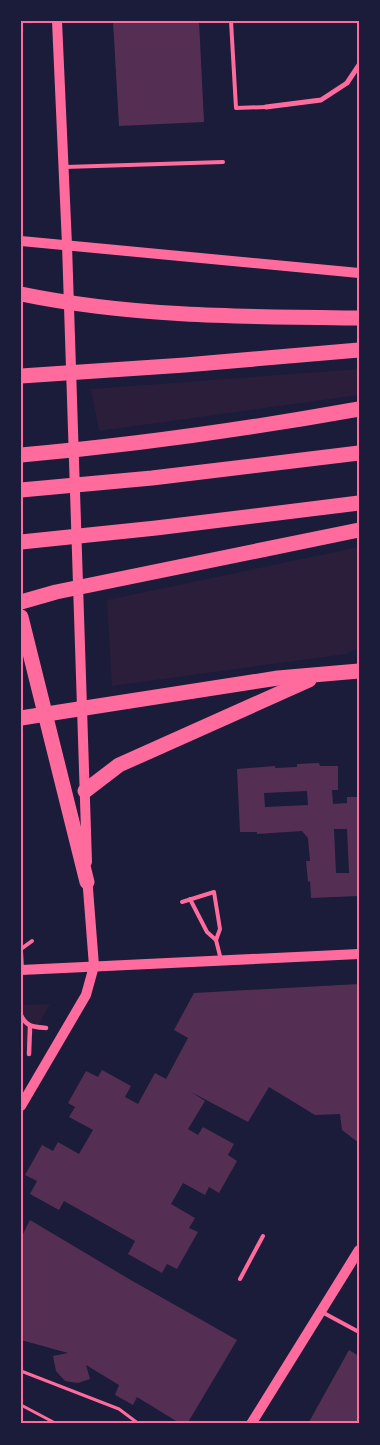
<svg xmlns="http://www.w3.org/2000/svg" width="380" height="1445" font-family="Literata,serif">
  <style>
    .green { fill: #2a1e3b }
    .building { fill: #542f53; fill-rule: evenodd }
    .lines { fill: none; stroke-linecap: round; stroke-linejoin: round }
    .path { stroke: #ff6b9d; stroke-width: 3 }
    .service { stroke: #ff6b9d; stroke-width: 4 }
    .pedestrian { stroke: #ff6b9d; stroke-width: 4.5 }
    .minor { stroke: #ff6b9d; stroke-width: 5 }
    .secondary { stroke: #ff6b9d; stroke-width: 10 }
    .motorway { stroke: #ff6b9d; stroke-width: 15 }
    .neatline { fill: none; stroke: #ff6b9d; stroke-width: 2 }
  </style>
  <rect width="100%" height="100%" fill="#1b1b3a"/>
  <g class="green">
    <polygon points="359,369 359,395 99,431 91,389"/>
    <polygon points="359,547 359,648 346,654 112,686 107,600"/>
    <polygon points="50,1004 21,1056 21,1005"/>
  </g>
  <g class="building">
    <polygon points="113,21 199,21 204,122 119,126"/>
    <path d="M 319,763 L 320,766 L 338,766 L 338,790 L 332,790 L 333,804 L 347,803 L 347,797 L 359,797 L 359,896 L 311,898 L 310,881 L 308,882 L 306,861 L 310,861 L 308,838 L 302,831 L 257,834 L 257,832 L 240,832 L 237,769 L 275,766 L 275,768 L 297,767 L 297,764 ZM 307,791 L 308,805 L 265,807 L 264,793 ZM 334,829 L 347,829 L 349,873 L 336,873 Z"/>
    <polygon points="359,984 359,1143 342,1130 340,1114 315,1115 269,1087 248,1122 191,1092 205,1101 188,1129 198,1135 203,1127 234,1144 228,1155 237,1161 219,1193 209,1187 205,1195 183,1183 171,1204 195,1218 189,1228 198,1232 177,1269 167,1264 162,1273 128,1254 135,1241 64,1201 59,1210 30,1194 37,1181 25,1175 42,1145 53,1151 58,1142 79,1154 93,1130 69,1117 75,1107 68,1103 86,1071 98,1077 102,1070 131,1086 125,1097 138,1104 155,1073 166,1079 188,1038 174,1030 194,993"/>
    <polygon points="30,1220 129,1279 237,1340 187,1424 181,1424 137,1397 133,1405 115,1395 119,1385 86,1365 90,1379 78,1383 65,1381 56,1371 53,1356 68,1353 21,1340 21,1238"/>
    <polygon points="349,1350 359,1356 359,1424 312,1424 309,1422"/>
  </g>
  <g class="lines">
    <g class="path">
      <polyline points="21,1371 119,1409 139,1424"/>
      <polyline points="21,1405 57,1424"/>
    </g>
    <g class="service">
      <polyline points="231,21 236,108 266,107"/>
      <polyline points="65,167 223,162"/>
      <polyline points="190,899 207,932 216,940 221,960"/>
      <polyline points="182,902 214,892 220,929 216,940"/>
      <polyline points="21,949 32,941"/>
      <polyline points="21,951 22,970"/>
      <polyline points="240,1279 263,1236"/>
      <polyline points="322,1312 359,1332"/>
    </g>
    <g class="pedestrian">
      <path d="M 21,1015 C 26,1027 34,1027 46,1028"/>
      <polyline points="29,1054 30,1027"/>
    </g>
    <polyline class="minor" points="266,107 321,100 347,83 359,65"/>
    <g class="secondary">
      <polyline points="57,21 67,245 87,862"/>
      <polyline points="21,241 359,273"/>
      <polyline points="21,970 359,954"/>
      <polyline points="21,1106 86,995 94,966 87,876"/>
      <polyline points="251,1424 359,1250"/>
    </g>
    <g class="motorway">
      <path d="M 21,294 C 132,317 246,317 359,318"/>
      <polyline points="21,376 185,365 359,350"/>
      <path d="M 21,455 C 135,445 247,429 359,409"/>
      <polyline points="21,490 152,478 359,453"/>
      <polyline points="21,542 156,528 359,503"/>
      <polyline points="21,602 56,592 359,530"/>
      <polyline points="21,617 87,882"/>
      <polyline points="21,718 278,678 359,671"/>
      <polyline points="85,791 119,765 309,680"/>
    </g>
  </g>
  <rect width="380" height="1445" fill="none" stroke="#1b1b3a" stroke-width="45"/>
  <rect x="22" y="22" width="336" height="1400" class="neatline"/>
</svg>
